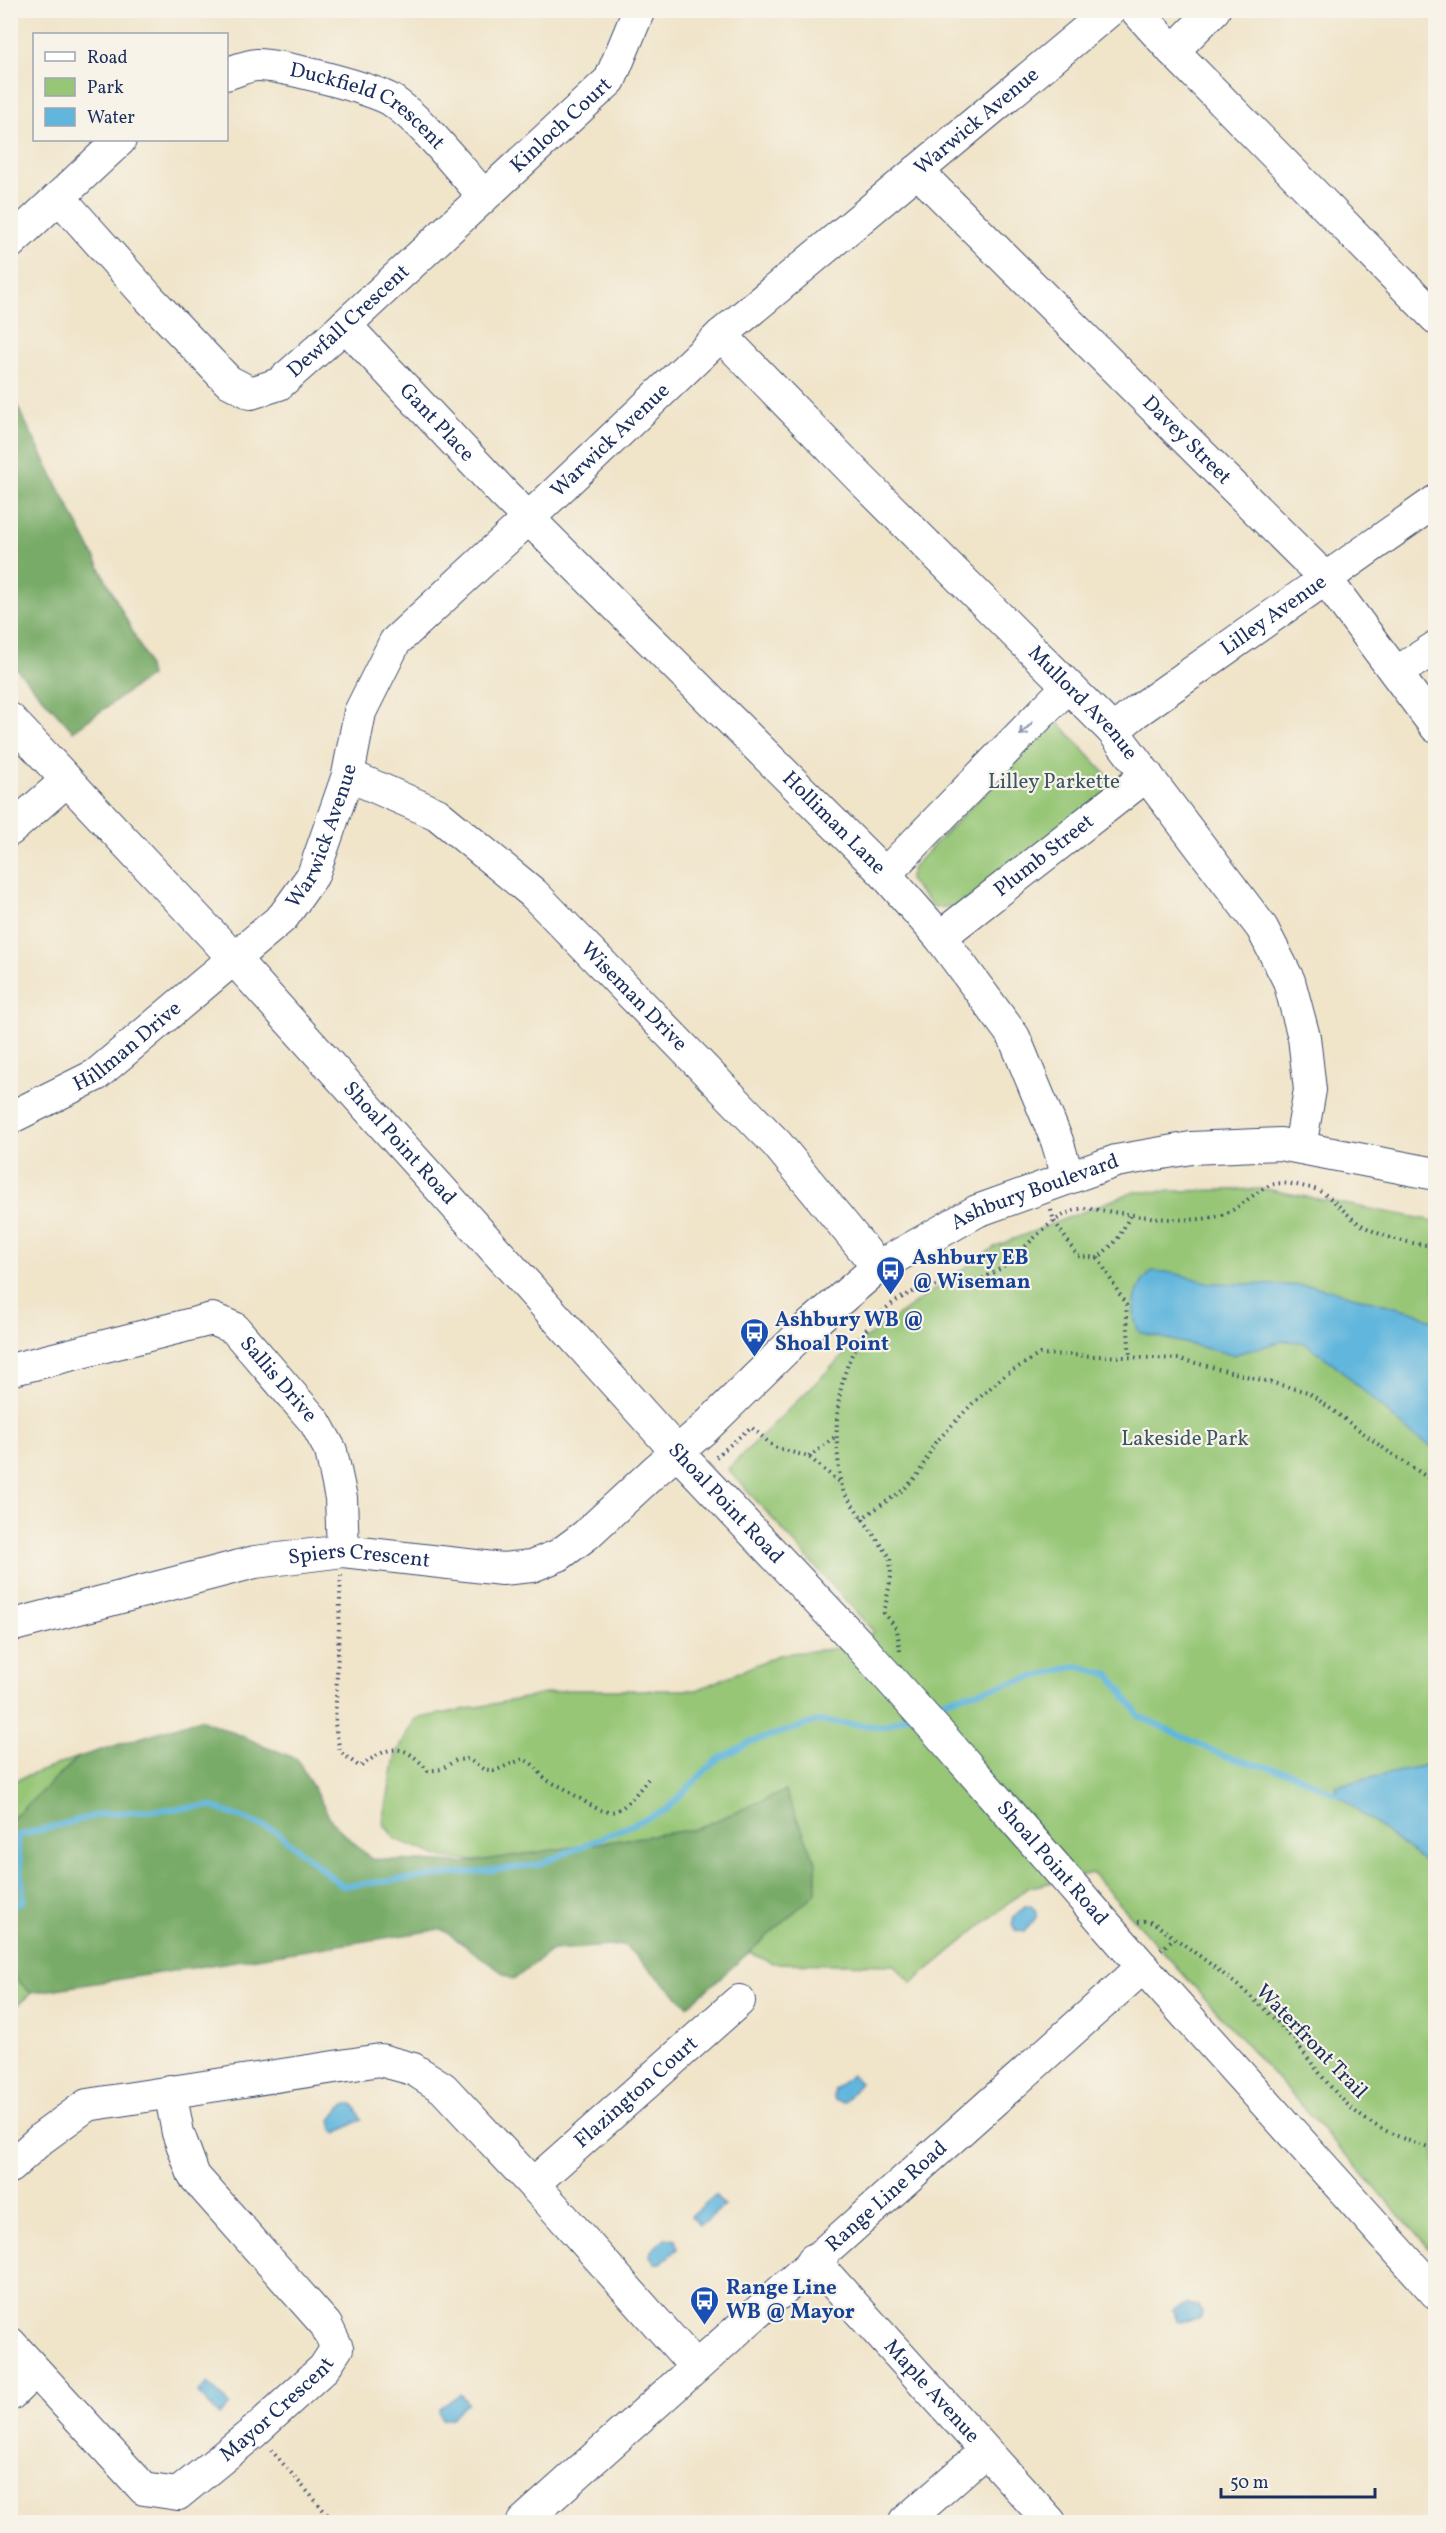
<svg xmlns="http://www.w3.org/2000/svg" width="1446" height="2533" font-family="Vollkorn,serif">
  <style>
    .green { fill: #96c676; stroke: #587a6a; stroke-width: 1.5 }
    .forest { fill: #78ab67; stroke: #4a6d62; stroke-width: 1.5 }
    .water { fill: #60b6dd; stroke: #3e729e; stroke-width: 1.5 }
    .lines { fill: none; stroke-linecap: round; stroke-linejoin: round }
    .stream { stroke: #60b6dd; stroke-width: 6 }
    .minor-casing { stroke: #3b4a6e; stroke-width: 34 }
    .path { stroke: #3b4a6e; stroke-width: 4; stroke-dasharray: 1.5 4.5; stroke-linecap: butt }
    .minor { stroke: #fff; stroke-width: 32 }
    .oneway { stroke: #8d97ae }
    .labels { text-anchor: middle; dominant-baseline: central; stroke-width: 4.5; stroke-linejoin: round; paint-order: stroke }
    .street-label { font-size: 21px; fill: #1b2f5e; stroke: #f7f3e8 }
    .park-label { font-size: 21px; fill: #3a5564; stroke: #f7f3e8 }
    .transit-label { font-size: 21px; font-weight: bold; fill: #164399; stroke: #f7f3e8; text-anchor: start }
  </style>
  <rect width="100%" height="100%" fill="#f7f3e8"/>
  <filter id="ink" filterUnits="userSpaceOnUse"><feTurbulence type="fractalNoise" baseFrequency=".0167" numOctaves="2"/><feDisplacementMap in="SourceGraphic" scale="12" xChannelSelector="R" yChannelSelector="G"/><feConvolveMatrix kernelMatrix="1 2 1 2 8 2 1 2 1" color-interpolation-filters="sRGB"/></filter>
  <filter id="wash" filterUnits="userSpaceOnUse"><feTurbulence type="fractalNoise" baseFrequency=".008" numOctaves="4" result="noise"/><feDisplacementMap in="SourceGraphic" scale="24" xChannelSelector="R" yChannelSelector="G"/><feGaussianBlur stdDeviation="1.35" result="paint"/><feColorMatrix in="noise" values="0 0 0 0 0 0 0 0 0 0 0 0 0 0 0 0 0 1.4 0 .05"/><feComposite in="paint" operator="in"/></filter>
  <g filter="url(#wash)">
    <rect width="100%" height="100%" fill="#f0e4c9"/>
    <g class="green">
      <polygon points="1055,719 1116,785 959,906 934,908 909,880 913,867"/>
      <polygon points="1265,1189 1435,1221 1435,2254 1092,1873 1027,1888 912,1983 894,1965 772,1963 582,1872 444,1858 395,1839 383,1823 395,1757 415,1719 566,1690 697,1690 781,1654 841,1648 874,1632 728,1469 849,1350 996,1246 1133,1192"/>
      <polygon points="79,1757 11,1820 11,1782"/>
      <polygon points="10,1922 12,1975 31,1993 11,2011"/>
    </g>
    <g class="forest">
      <polygon points="10,392 146,658 150,676 73,731 11,663"/>
      <polygon points="200,1719 297,1759 333,1823 371,1859 464,1863 696,1829 785,1791 816,1862 816,1893 688,2006 624,1945 552,1950 513,1980 442,1929 31,1993 12,1975 11,1820 79,1757"/>
    </g>
    <g class="water">
      <path d="M 1153,1271 L 1173,1273 L 1210,1283 L 1313,1286 L 1415,1312 L 1435,1322 L 1435,1449 L 1412,1435 L 1334,1364 L 1303,1342 L 1283,1341 L 1233,1355 L 1139,1332 C 1129,1312 1135,1284 1153,1271 Z"/>
      <polygon points="1435,1763 1435,1870 1338,1795 1336,1786"/>
      <polygon points="1031,1906 1036,1911 1036,1918 1024,1932 1015,1930 1012,1925 1014,1916 1025,1907"/>
      <polygon points="851,2075 860,2083 844,2102 836,2101 833,2098 834,2090"/>
      <polygon points="347,2104 353,2104 362,2119 337,2133 333,2130 331,2120 341,2107"/>
      <polygon points="715,2195 724,2206 700,2226 691,2216"/>
      <polygon points="665,2238 676,2240 677,2249 661,2263 655,2263 650,2256 651,2251"/>
      <path d="M 1187,2304 L 1199,2306 L 1202,2312 L 1201,2318 C 1195,2321 1188,2319 1180,2322 L 1177,2321 L 1173,2310 Z"/>
      <polygon points="208,2383 230,2405 219,2415 198,2393"/>
      <polygon points="460,2394 468,2403 450,2419 442,2419 439,2412 440,2408"/>
    </g>
    <g class="lines">
      <g class="stream">
        <polyline points="928,1706 940,1701 1077,1666 1110,1675 1139,1716 1226,1757 1291,1773 1338,1795"/>
        <polyline points="10,1909 24,1900 17,1836 102,1814 211,1806 276,1831 342,1886 538,1865 666,1810 715,1761 748,1743 818,1721 883,1727 911,1714"/>
      </g>
    </g>
  </g>
  <g filter="url(#ink)">
    <g class="lines">
      <defs>
        <g id="minor">
          <polyline points="1136,10 1173,51 1436,318"/>
          <polyline points="1173,51 1214,10"/>
          <path id="s1" d="M 226,74 C 236,71 248,65 257,65 C 281,65 377,89 394,102 C 428,127 455,164 483,195"/>
          <path id="s2" d="M 917,171 L 1325,578 L 1436,727"/>
          <path id="s3" d="M 59,197 L 148,297 L 228,381 L 251,393 L 279,384 L 330,339 L 610,80 L 639,10"/>
          <polyline points="10,243 120,140"/>
          <path id="s4" d="M 345,325 L 504,494 L 885,874 L 940,937 L 1014,1037 L 1057,1141 L 1068,1177"/>
          <path id="s5" d="M 721,335 L 859,477 L 1113,731 L 1262,928 L 1289,981 L 1304,1037 L 1310,1090 L 1300,1147"/>
          <polyline points="1396,673 1436,647"/>
          <path id="s6" d="M 10,719 L 217,940 L 677,1452 L 856,1641 L 951,1747 L 1143,1967 L 1436,2293"/>
          <path id="s7" d="M 1113,731 L 1136,712 L 1436,501"/>
          <path id="s8" d="M 348,775 L 437,814 L 533,893 L 777,1144 L 878,1267"/>
          <polyline points="10,830 66,781"/>
          <polyline points="885,874 1067,687"/>
          <path id="s9" d="M 940,937 L 1147,775"/>
          <path id="s10" d="M 10,1118 L 96,1075 L 283,917 L 313,875 L 348,775 L 360,712 L 395,642 L 529,518 L 721,335 L 1110,10"/>
          <path id="s11" d="M 10,1370 L 212,1319 L 234,1328 L 315,1422 L 331,1451 L 341,1498 L 343,1551"/>
          <path id="s12" d="M 10,1626 L 255,1562 L 343,1551 L 502,1569 L 532,1566 L 559,1555 L 586,1535 L 655,1471 L 704,1429 L 806,1329 L 878,1267 L 977,1211 L 1116,1161 L 1191,1148 L 1280,1144 L 1436,1174"/>
          <polyline points="10,2167 42,2138 87,2105 380,2060 413,2069 443,2088 553,2206 696,2367"/>
          <path id="s13" d="M 533,2184 L 739,2001"/>
          <path id="s14" d="M 813,2260 L 1050,2522"/>
          <path id="s15" d="M 10,2343 L 144,2489 L 178,2494 L 254,2432 L 324,2368 L 337,2348 L 326,2325 L 194,2176 L 178,2133 L 170,2091"/>
          <polyline points="10,2395 35,2371"/>
          <path id="s16" d="M 523,2522 L 1143,1967"/>
          <polyline points="905,2522 985,2451"/>
        </g>
      </defs>
      <use href="#minor" class="minor-casing"/>
      <g class="path">
        <polyline points="1051,1210 1054,1221 1078,1256 1098,1258 1117,1240 1132,1213"/>
        <polyline points="1098,1258 1126,1305 1130,1358"/>
        <polyline points="716,1457 751,1427 774,1447 809,1457 840,1483"/>
        <polyline points="809,1457 836,1436"/>
        <polyline points="861,1519 903,1490 917,1476 935,1443 972,1404 1005,1375 1040,1354 1180,1359 1308,1392 1386,1450 1436,1483"/>
        <path d="M 341,1575 L 335,1724 L 340,1752 L 360,1767 C 389,1745 403,1741 428,1771 L 442,1769 L 456,1760 L 468,1759 L 483,1769 L 494,1771 L 523,1759 C 539,1766 536,1772 547,1780 C 553,1784 562,1786 568,1791 C 612,1819 614,1822 648,1779"/>
        <path d="M 900,1651 L 897,1629 L 884,1613 L 891,1577 L 890,1557 L 844,1493 C 840,1482 839,1470 838,1457 C 831,1393 850,1318 915,1291 C 943,1280 966,1290 995,1272 C 1025,1253 1047,1215 1083,1208 C 1123,1212 1179,1226 1219,1216 C 1239,1211 1257,1188 1274,1184 C 1283,1182 1297,1185 1306,1187 C 1329,1190 1340,1210 1357,1222 C 1379,1237 1410,1244 1436,1246"/>
        <path d="M 1138,1922 L 1146,1921 L 1154,1923 C 1198,1955 1245,1987 1282,2027 C 1310,2057 1331,2095 1365,2119 C 1386,2133 1412,2142 1436,2151"/>
        <polyline points="1161,1950 1174,1938"/>
        <polyline points="271,2450 334,2522"/>
      </g>
      <use href="#minor" class="minor"/>
    </g>
    <defs><path id="oneway-shaft" d="M-6 0H5M1.5-3L5.5 0L1.5 3" fill="none" stroke-width="1.6" stroke-linecap="round" stroke-linejoin="round" transform="scale(1.5)"/></defs>
    <use class="oneway" href="#oneway-shaft" transform="translate(1026 729) rotate(134)"/>
  </g>
  <defs>
    <symbol id="bus-pin" viewBox="-11 -11 22 30"><path d="M0 17L-7.5 6A9.5 9.5 0 1 1 7.5 6Z" fill="#1a4fb4" stroke="#f7f3e8"/><path d="M-5-6H5V4H4V6H2V4H-2V6H-4V4H-5ZM-3.5-4V0h7V-4ZM-3.5 1.2v1.5H-2V1.2ZM2 1.2v1.5H3.5V1.2Z" fill="#fff"/></symbol>
  </defs>
  <g fill-rule="evenodd">
    <use href="#bus-pin" x="874" y="1254" width="33" height="45"/>
    <use href="#bus-pin" x="738" y="1316" width="33" height="45"/>
    <use href="#bus-pin" x="688" y="2284" width="33" height="45"/>
  </g>
  <g class="labels">
    <g class="street-label">
      <text stroke="none"><textPath href="#s1" startOffset="153">Duckfield Crescent</textPath></text>
      <text stroke="none"><textPath href="#s10" startOffset="1422">Warwick Avenue</textPath></text>
      <text stroke="none"><textPath href="#s3" startOffset="688">Kinloch Court</textPath></text>
      <text stroke="none"><textPath href="#s3" startOffset="399">Dewfall Crescent</textPath></text>
      <text stroke="none"><textPath href="#s4" startOffset="134">Gant Place</textPath></text>
      <text stroke="none"><textPath href="#s2" startOffset="381">Davey Street</textPath></text>
      <text stroke="none"><textPath href="#s10" startOffset="936">Warwick Avenue</textPath></text>
      <text stroke="none"><textPath href="#s7" startOffset="198">Lilley Avenue</textPath></text>
      <text stroke="none"><textPath href="#s5" startOffset="516">Mullord Avenue</textPath></text>
      <text stroke="none"><textPath href="#s4" startOffset="698">Holliman Lane</textPath></text>
      <text stroke="none"><textPath href="#s10" startOffset="432">Warwick Avenue</textPath></text>
      <text stroke="none"><textPath href="#s9" startOffset="132">Plumb Street</textPath></text>
      <text stroke="none"><textPath href="#s8" startOffset="366">Wiseman Drive</textPath></text>
      <text stroke="none"><textPath href="#s10" startOffset="138">Hillman Drive</textPath></text>
      <text stroke="none"><textPath href="#s6" startOffset="576">Shoal Point Road</textPath></text>
      <text stroke="none"><textPath href="#s12" startOffset="1166">Ashbury Boulevard</textPath></text>
      <text stroke="none"><textPath href="#s11" startOffset="300">Sallis Drive</textPath></text>
      <text stroke="none"><textPath href="#s6" startOffset="1062">Shoal Point Road</textPath></text>
      <text stroke="none"><textPath href="#s12" startOffset="358">Spiers Crescent</textPath></text>
      <text stroke="none"><textPath href="#s6" startOffset="1548">Shoal Point Road</textPath></text>
      <text transform="translate(1311 2042) rotate(46)">Waterfront Trail</text>
      <text stroke="none"><textPath href="#s13" startOffset="138">Flazington Court</textPath></text>
      <text stroke="none"><textPath href="#s16" startOffset="488">Range Line Road</textPath></text>
      <text stroke="none"><textPath href="#s14" startOffset="177">Maple Avenue</textPath></text>
      <text stroke="none"><textPath href="#s15" startOffset="363">Mayor Crescent</textPath></text>
    </g>
    <g class="park-label">
      <text x="1054" y="782">Lilley Parkette</text>
      <text x="1185" y="1439">Lakeside Park</text>
    </g>
    <g class="transit-label">
      <text x="912" y="1258">Ashbury EB<tspan x="912" dy="24">@ Wiseman</tspan></text>
      <text x="775" y="1320">Ashbury WB @<tspan x="775" dy="24">Shoal Point</tspan></text>
      <text x="726" y="2288">Range Line<tspan x="726" dy="24">WB @ Mayor</tspan></text>
    </g>
  </g>
  <rect width="1446" height="2533" fill="none" stroke="#f7f3e8" stroke-width="36"/>
  <rect x="33" y="33" width="195" height="108" fill="#f7f3e8" stroke="#9fa5b1" stroke-width="1.5"/>
  <rect x="45" y="52" width="30" height="9" fill="#ffffff" stroke="#9fa5b1" stroke-width="1.5"/>
  <text x="87" y="63" font-size="18" fill="#1b2f5e">Road</text>
  <rect x="45" y="78" width="30" height="18" fill="#96c676" stroke="#9fa5b1" stroke-width="1.5"/>
  <text x="87" y="93" font-size="18" fill="#1b2f5e">Park</text>
  <rect x="45" y="108" width="30" height="18" fill="#60b6dd" stroke="#9fa5b1" stroke-width="1.5"/>
  <text x="87" y="123" font-size="18" fill="#1b2f5e">Water</text>
  <path d="M1221 2488v9h154v-9" fill="none" stroke="#1b2f5e" stroke-width="3"/>
  <text x="1230" y="2488" font-size="18" fill="#1b2f5e" stroke="#f7f3e8" stroke-width="4.5" paint-order="stroke">50 m</text>
</svg>
